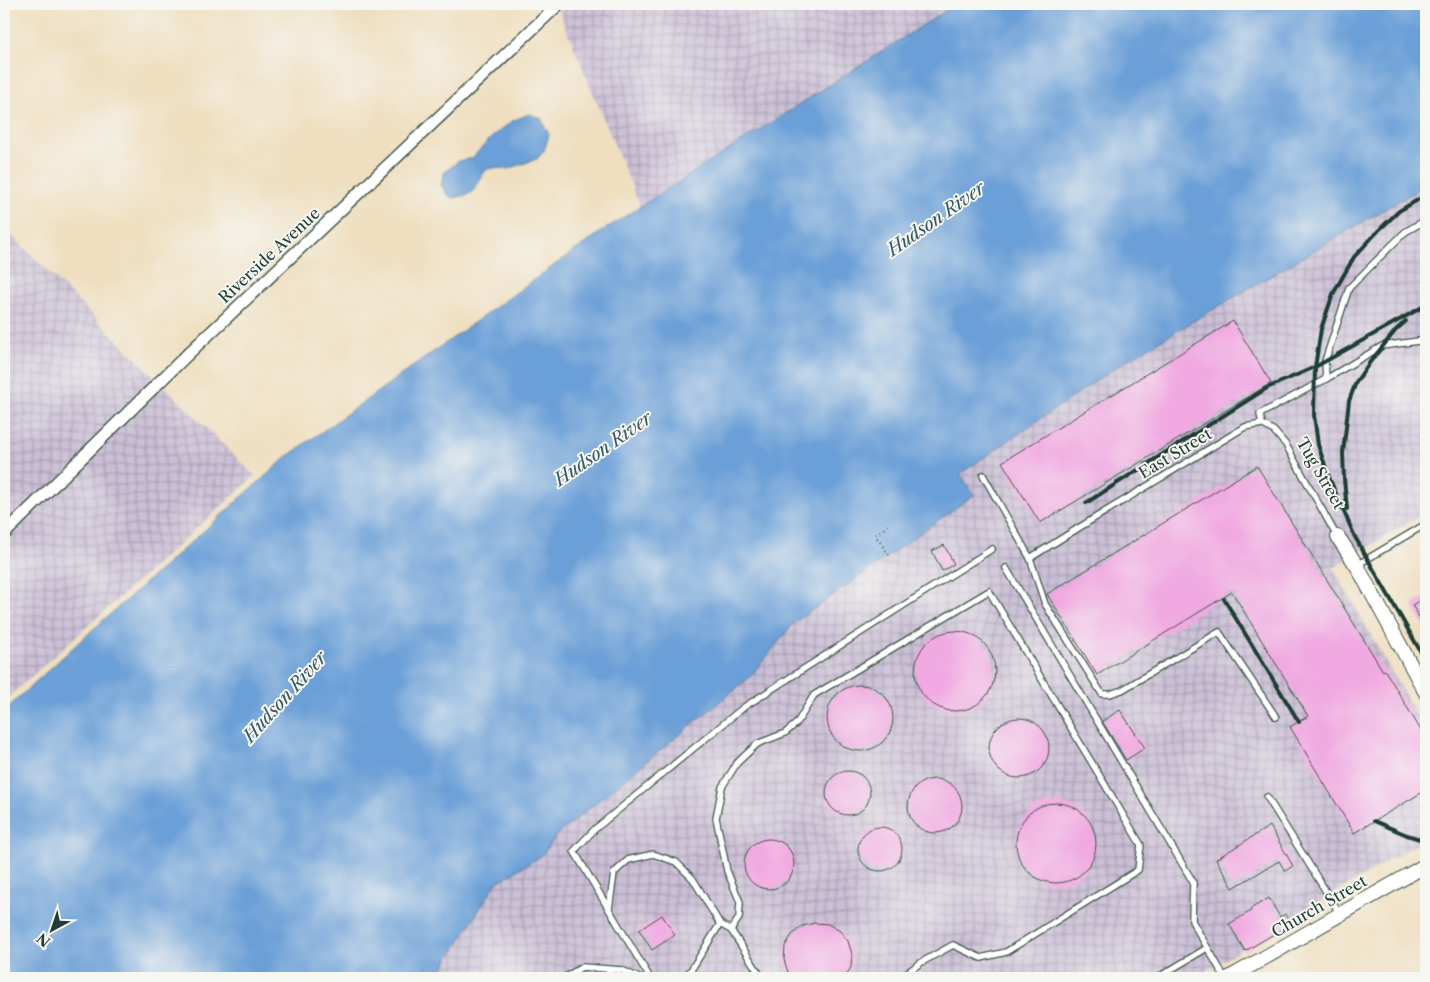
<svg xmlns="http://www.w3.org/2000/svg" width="1430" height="982" font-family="'Libre Caslon Text',serif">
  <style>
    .industrial { fill: url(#industrial-grid) }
    .water { fill: #6a9fd7; stroke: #446e86 }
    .building { fill: #f0a9e1 }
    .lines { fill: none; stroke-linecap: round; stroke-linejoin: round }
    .service-casing { stroke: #3e5549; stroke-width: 8 }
    .minor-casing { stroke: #3e5549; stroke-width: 14 }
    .tertiary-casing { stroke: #3e5549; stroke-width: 16 }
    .path { stroke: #3e5549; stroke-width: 2; stroke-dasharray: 1 4; stroke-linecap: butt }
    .service { stroke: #fff; stroke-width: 5.5 }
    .minor { stroke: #fff; stroke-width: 11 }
    .tertiary { stroke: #fff; stroke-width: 14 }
    .rail { stroke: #1f3d34; stroke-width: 4 }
    .labels { text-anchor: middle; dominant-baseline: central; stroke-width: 4; stroke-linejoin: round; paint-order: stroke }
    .street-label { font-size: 16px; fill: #1f3d34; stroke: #f6f6f2 }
    .water-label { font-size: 18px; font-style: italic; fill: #365a65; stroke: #f6f6f2 }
  </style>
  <defs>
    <pattern id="industrial-grid" width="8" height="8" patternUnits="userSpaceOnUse" patternTransform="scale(1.25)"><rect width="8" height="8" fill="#cbbfd5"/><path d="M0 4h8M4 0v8" fill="none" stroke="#a49cae"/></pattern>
  </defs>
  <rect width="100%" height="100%" fill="#f6f6f2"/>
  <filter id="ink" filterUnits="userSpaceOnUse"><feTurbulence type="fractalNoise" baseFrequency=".02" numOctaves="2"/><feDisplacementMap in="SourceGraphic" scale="10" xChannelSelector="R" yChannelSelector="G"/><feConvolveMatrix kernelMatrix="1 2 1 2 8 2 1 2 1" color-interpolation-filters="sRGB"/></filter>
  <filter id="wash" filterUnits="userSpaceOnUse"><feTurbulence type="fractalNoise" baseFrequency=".0096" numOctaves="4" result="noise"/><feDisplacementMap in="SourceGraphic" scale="20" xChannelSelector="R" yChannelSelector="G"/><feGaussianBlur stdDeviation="1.12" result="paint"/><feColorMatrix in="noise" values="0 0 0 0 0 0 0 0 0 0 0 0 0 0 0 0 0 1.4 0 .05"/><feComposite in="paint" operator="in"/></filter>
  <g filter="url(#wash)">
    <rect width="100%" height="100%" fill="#efdfc0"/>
    <g class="industrial">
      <polygon points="556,4 956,4 640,206"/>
      <polygon points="1426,185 1426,512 1333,568 1426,732 1426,838 1194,978 418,978 425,967 439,974 496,883 541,856 559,833 750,677 794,623 973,495 960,474 1122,363"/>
      <polygon points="4,228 255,476 4,701"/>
    </g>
    <g class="water">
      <polygon points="956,4 1426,4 1426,185 1122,363 960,474 974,495 794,623 750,677 559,833 541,856 496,883 439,974 425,967 418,978 4,978 4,711 80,641 289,455 605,229"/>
      <path d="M 529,114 L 541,118 L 549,135 L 544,151 L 537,159 L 508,169 L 495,168 L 487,169 C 473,187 481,194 452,198 L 446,193 L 441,184 L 444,173 L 458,161 L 472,158 L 492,137 L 512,121 Z"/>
    </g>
    <g id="blocks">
      <g class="building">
        <polygon points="1233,321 1271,383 1040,523 1002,462"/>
        <polygon points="1257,466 1383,671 1385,670 1426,739 1426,790 1354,833 1290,727 1308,716 1232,592 1097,675 1047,594"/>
        <polygon points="944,545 954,564 942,571 932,551"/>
        <polygon points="1426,597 1426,629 1412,605"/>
        <circle cx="955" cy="671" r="40"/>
        <circle cx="860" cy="718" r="33"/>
        <polygon points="1120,710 1145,748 1126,760 1102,721"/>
        <circle cx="1019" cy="748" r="30"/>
        <circle cx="848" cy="793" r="22"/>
        <circle cx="935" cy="806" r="27"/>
        <circle cx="1056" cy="843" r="40"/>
        <polygon points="1270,826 1293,866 1285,871 1279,861 1233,888 1216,859"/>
        <circle cx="880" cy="849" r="22"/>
        <circle cx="769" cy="864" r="25"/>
        <polygon points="1269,898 1280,917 1285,914 1291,924 1245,951 1229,924 1251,911 1250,909"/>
        <polygon points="662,915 675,935 652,950 639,930"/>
        <polygon points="815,923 828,924 840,931 848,941 852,954 851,967 845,978 792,978 788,972 784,960 785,946 792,935 802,926"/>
      </g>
    </g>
  </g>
  <g filter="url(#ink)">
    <use href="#blocks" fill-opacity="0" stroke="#3e5549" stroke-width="1"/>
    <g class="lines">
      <defs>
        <g id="service">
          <polyline points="1326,379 1382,346 1426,340"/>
          <polyline points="1262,424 1260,414 1326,379 1325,361 1349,288 1405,232 1426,220"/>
          <polyline points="983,475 1030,558 1045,604 1102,694 1110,694 1122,690 1219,632 1276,717"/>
          <polyline points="1030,558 1093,519 1245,427 1262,424 1274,431 1286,445 1335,533"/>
          <polyline points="1357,565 1426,524"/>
          <polyline points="1006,568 1193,882 1192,921 1225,978"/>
          <polyline points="1267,797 1340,914"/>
          <polyline points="609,909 614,873 628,860 653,854 676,862 693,879 720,924"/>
          <polyline points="731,930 739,918 740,902 727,871 716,818 722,787 737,763 757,744 785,733 797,723 814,695 989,591 1141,845 1138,870 1006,952 981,958 953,945 922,962 899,978"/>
          <polyline points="564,978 582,967 622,970 639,978"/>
          <polyline points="650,978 574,851 595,829 744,707 992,549"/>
          <polyline points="683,978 691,970 720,924 731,930 762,978"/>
          <polyline points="1157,978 1207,948"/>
        </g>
        <polyline id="minor" points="4,534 190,352 559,4"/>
        <g id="tertiary">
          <polyline points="1338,537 1357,566 1426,693"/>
          <polyline points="1229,978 1426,865"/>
        </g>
      </defs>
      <use href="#service" class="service-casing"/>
      <use href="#minor" class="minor-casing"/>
      <use href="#tertiary" class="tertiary-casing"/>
      <polyline class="path" points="889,555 875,535 889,525"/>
      <use href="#service" class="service"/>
      <use href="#minor" class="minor"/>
      <use href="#tertiary" class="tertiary"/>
      <g class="rail">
        <polyline points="1426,195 1399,211 1380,229 1354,257 1333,294 1321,329 1315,367 1314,415 1318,445 1330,480 1355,537 1426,661"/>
        <polyline points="1086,503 1267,388 1315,367 1426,305"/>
        <polyline points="1347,509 1344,479 1343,453 1349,401 1356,382 1370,362 1396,330 1406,321"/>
        <polyline points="1224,599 1299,722"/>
        <polyline points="1374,821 1407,835 1426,841"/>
      </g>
    </g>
  </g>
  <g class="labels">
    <g class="street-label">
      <text transform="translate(269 255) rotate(-43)">Riverside Avenue</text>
      <text transform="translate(1175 453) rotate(-31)">East Street</text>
      <text transform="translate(1321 473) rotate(60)">Tug Street</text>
      <text transform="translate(1319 906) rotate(-30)">Church Street</text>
    </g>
    <g class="water-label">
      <text transform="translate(936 219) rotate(-35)">Hudson River</text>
      <text transform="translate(603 449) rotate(-35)">Hudson River</text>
      <text transform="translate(285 697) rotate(-48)">Hudson River</text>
    </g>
  </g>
  <rect width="1430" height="982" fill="none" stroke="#f6f6f2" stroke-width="20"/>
  <g transform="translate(52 930) rotate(220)" stroke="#f6f6f2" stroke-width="4" paint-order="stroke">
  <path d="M0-4L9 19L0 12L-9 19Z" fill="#1f3d34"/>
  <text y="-8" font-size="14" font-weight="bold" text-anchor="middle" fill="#1f3d34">N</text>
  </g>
</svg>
